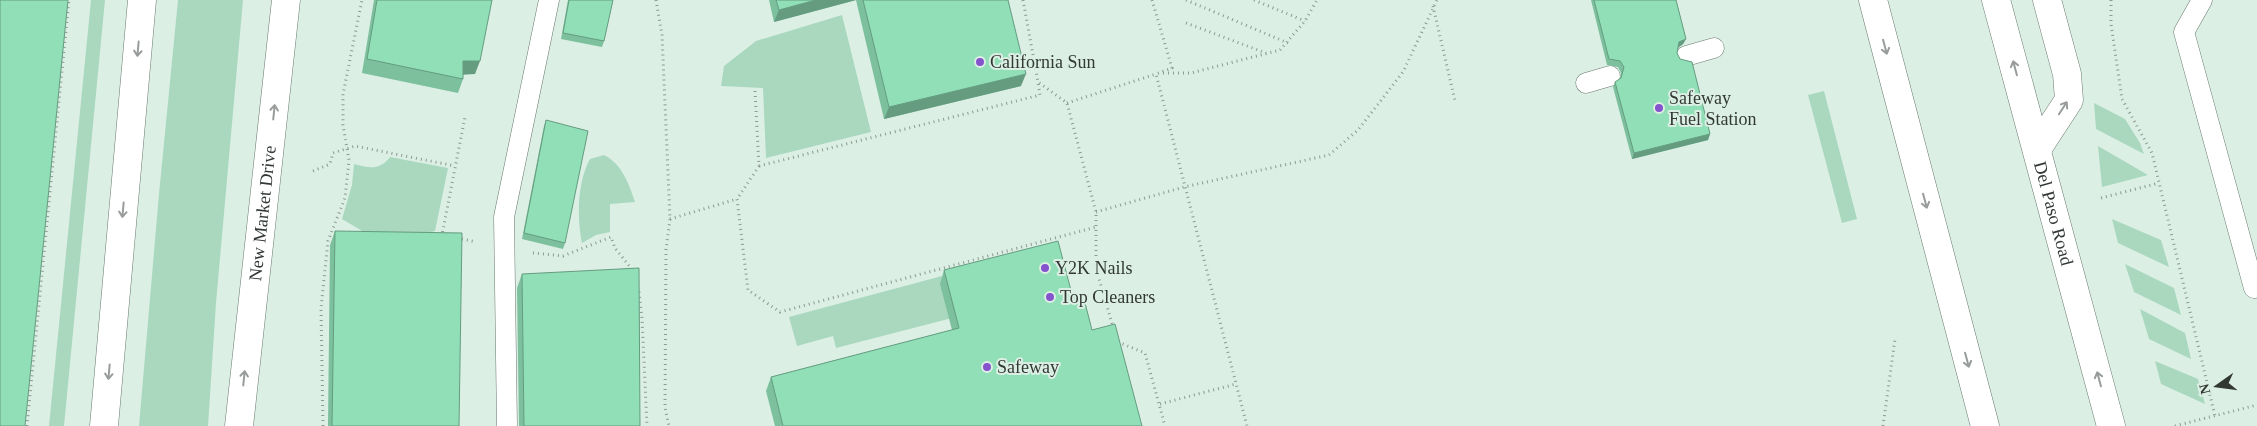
<svg xmlns="http://www.w3.org/2000/svg" width="2257" height="426" font-family="'Times New Roman',serif">
  <style>
    .green { fill: #a9d8bf }
    .lines { fill: none; stroke-linecap: round; stroke-linejoin: round }
    .service-casing { stroke: #697970; stroke-width: 21 }
    .tertiary-casing { stroke: #697970; stroke-width: 29 }
    .secondary-casing { stroke: #697970; stroke-width: 29 }
    .path { stroke: #8d9a93; stroke-width: 3; stroke-dasharray: 1 4; stroke-linecap: butt }
    .service { stroke: #fff; stroke-width: 20 }
    .tertiary { stroke: #fff; stroke-width: 28 }
    .secondary { stroke: #fff; stroke-width: 28 }
    .wall { fill: #7cc09d }
    .shaded-wall { fill: #659c80 }
    .building { fill: #90dfb7; stroke: #659c80 }
    .oneway { stroke: #989c9a }
    .poi-dot { fill: #8553cc; stroke: #dcefe4; stroke-width: 2 }
    .labels { text-anchor: middle; dominant-baseline: central; stroke-width: 4; stroke-linejoin: round; paint-order: stroke }
    .poi-label { font-size: 18px; fill: #323935; stroke: #dcefe4; text-anchor: start }
    .street-label { font-size: 18px; fill: #323935; stroke: #dcefe4 }
  </style>
  <rect width="100%" height="100%" fill="#dcefe4"/>
  <g class="green">
    <polygon points="91,0 105,0 64,426 49,426"/>
    <polygon points="178,0 243,0 216,303 208,426 139,426 159,194"/>
    <polygon points="842,15 871,132 766,158 763,88 721,86 724,66 756,41"/>
    <polygon points="1824,91 1857,219 1842,223 1808,95"/>
    <polygon points="2094,103 2125,119 2140,143 2144,154 2096,129"/>
    <polygon points="2098,146 2148,175 2102,187"/>
    <path d="M 604,155 C 622,164 629,184 635,202 L 610,204 L 610,232 L 596,235 L 582,243 C 577,217 577,183 590,159 Z"/>
    <path d="M 390,157 L 448,168 L 435,231 L 406,238 L 369,235 L 342,219 L 352,185 L 354,164 C 369,168 379,171 390,157 Z"/>
    <polygon points="2112,219 2161,240 2169,267 2118,243"/>
    <polygon points="2125,264 2174,288 2181,315 2134,292"/>
    <polygon points="942,276 952,318 836,348 833,336 797,346 789,317"/>
    <polygon points="2140,309 2185,333 2191,359 2149,339"/>
    <polygon points="2155,361 2198,379 2205,404 2161,384"/>
  </g>
  <g class="lines">
    <defs>
      <g id="service">
        <polyline points="2202,0 2184,32 2254,288 2257,287"/>
        <polyline points="1686,56 1714,48"/>
        <polyline points="1586,83 1610,76"/>
        <polyline points="507,426 504,217 549,0"/>
      </g>
      <g id="tertiary">
        <polyline points="104,426 142,0"/>
        <path id="s1" d="M 239,426 L 286,0"/>
      </g>
      <g id="secondary">
        <polyline points="1873,0 1985,426"/>
        <path id="s2" d="M 1996,0 L 2111,426"/>
        <polyline points="2037,149 2069,100 2067,74 2047,0"/>
      </g>
    </defs>
    <use href="#service" class="service-casing"/>
    <use href="#tertiary" class="tertiary-casing"/>
    <use href="#secondary" class="secondary-casing"/>
    <g class="path">
      <polyline points="656,0 662,35 670,219 666,250 665,408 669,426"/>
      <polyline points="1023,0 1038,82 1067,103 1096,212 1096,268 1113,327"/>
      <polyline points="1152,0 1172,68 1156,74 1247,426"/>
      <polyline points="1186,0 1288,43"/>
      <polyline points="1254,0 1305,21"/>
      <polyline points="2111,0 2111,24 2122,99 2152,153 2215,416"/>
      <polyline points="1433,6 1455,101"/>
      <polyline points="1186,23 1266,53"/>
      <polyline points="1163,73 1191,73 1280,50 1305,21 1317,0"/>
      <polyline points="755,91 759,166 737,199 748,290 780,312 1096,227"/>
      <polyline points="1067,103 1156,74"/>
      <polyline points="759,166 1040,95 1038,83"/>
      <polyline points="313,171 330,164 333,153 355,146 455,166"/>
      <polyline points="2101,198 2159,183"/>
      <polyline points="1096,212 1184,187 1329,155 1358,130 1403,72 1437,0"/>
      <polyline points="670,219 737,199"/>
      <polyline points="444,235 442,235 465,117"/>
      <polyline points="457,238 476,242"/>
      <polyline points="533,253 563,256 611,237 615,248 634,272"/>
      <polyline points="639,292 642,318 647,426"/>
      <polyline points="1118,342 1145,353 1165,426"/>
      <polyline points="1160,404 1236,384"/>
      <polyline points="27,426 69,0"/>
      <polyline points="323,426 321,308 328,241 345,198 349,160 343,125 343,94 362,0"/>
      <polyline points="1883,426 1895,339"/>
      <polyline points="2175,426 2257,405"/>
    </g>
    <use href="#service" class="service"/>
    <use href="#tertiary" class="tertiary"/>
    <use href="#secondary" class="secondary"/>
  </g>
  <g class="wall">
    <polygon points="374,0 492,0 475,74 463,74 463,79 458,93 362,73"/>
    <polygon points="568,0 613,0 604,41 602,47 561,39"/>
    <polygon points="769,0 1008,0 1021,86 884,119 856,0 774,22"/>
    <polygon points="1591,0 1676,0 1686,39 1683,44 1678,48 1677,53 1710,134 1708,140 1632,159 1613,87 1615,82 1620,79 1621,73 1618,67 1607,65"/>
    <polygon points="546,120 565,243 563,249 522,239 544,126"/>
    <polygon points="335,231 459,426 328,426 330,245"/>
    <polygon points="944,270 1073,298 1092,330 1142,426 775,426 766,391 771,377 952,330 940,284"/>
    <polygon points="522,274 640,426 519,426 517,288"/>
  </g>
  <g class="shaded-wall">
    <polygon points="816,0 856,0 774,22 779,10"/>
    <polygon points="1686,39 1683,44 1677,48 1679,42"/>
    <polygon points="463,61 480,61 475,74 459,75"/>
    <polygon points="1026,74 1021,86 884,119 889,107"/>
    <polygon points="1710,134 1708,140 1632,159 1634,153"/>
  </g>
  <g class="building">
    <polygon points="0,0 68,0 25,426 0,426"/>
    <polygon points="377,0 492,0 480,61 463,61 463,79 367,59"/>
    <polygon points="569,0 613,0 604,41 563,33"/>
    <polygon points="776,0 816,0 779,10"/>
    <polygon points="863,0 1008,0 1026,74 889,107"/>
    <polygon points="1594,0 1676,0 1686,39 1679,42 1677,53 1680,59 1692,62 1710,134 1634,153 1615,82 1621,78 1624,67 1620,61 1609,59"/>
    <polygon points="546,120 588,131 565,243 524,233"/>
    <polygon points="335,231 462,233 459,426 332,426"/>
    <polygon points="1058,241 1073,298 1083,295 1092,330 1115,324 1142,426 783,426 771,377 959,328 944,270"/>
    <polygon points="639,268 640,426 524,426 522,274"/>
  </g>
  <defs><path id="oneway-shaft" d="M-6 0H5M1.5-3L5.5 0L1.5 3" fill="none" stroke-width="1.6" stroke-linecap="round" stroke-linejoin="round" transform="scale(1.25)"/></defs>
  <g class="oneway">
    <use href="#oneway-shaft" transform="translate(1885 47) rotate(75)"/>
    <use href="#oneway-shaft" transform="translate(138 49) rotate(95)"/>
    <use href="#oneway-shaft" transform="translate(2015 68) rotate(-105)"/>
    <use href="#oneway-shaft" transform="translate(2063 108) rotate(-57)"/>
    <use href="#oneway-shaft" transform="translate(274 112) rotate(-84)"/>
    <use href="#oneway-shaft" transform="translate(1925 201) rotate(75)"/>
    <use href="#oneway-shaft" transform="translate(123 210) rotate(95)"/>
    <use href="#oneway-shaft" transform="translate(1967 360) rotate(75)"/>
    <use href="#oneway-shaft" transform="translate(109 372) rotate(95)"/>
    <use href="#oneway-shaft" transform="translate(244 378) rotate(-84)"/>
    <use href="#oneway-shaft" transform="translate(2099 379) rotate(-105)"/>
  </g>
  <g class="poi-dot">
    <circle cx="980" cy="62" r="5"/>
    <circle cx="1659" cy="108" r="5"/>
    <circle cx="1045" cy="268" r="5"/>
    <circle cx="1050" cy="297" r="5"/>
    <circle cx="987" cy="367" r="5"/>
  </g>
  <g class="labels">
    <g class="poi-label">
      <text x="990" y="62">California Sun</text>
      <text x="1669" y="98">Safeway<tspan x="1669" dy="21">Fuel Station</tspan></text>
      <text x="1055" y="268">Y2K Nails</text>
      <text x="1060" y="297">Top Cleaners</text>
      <text x="997" y="367">Safeway</text>
    </g>
    <g class="street-label">
      <text stroke="none"><textPath href="#s1" startOffset="214">New Market Drive</textPath></text>
      <text stroke="none"><textPath href="#s2" startOffset="221">Del Paso Road</textPath></text>
    </g>
  </g>
  <g transform="translate(2217 386) rotate(256)" stroke="#dcefe4" stroke-width="4" paint-order="stroke">
  <path d="M0-4L9 19L0 12L-9 19Z" fill="#323935"/>
  <text y="-8" font-size="14" font-weight="bold" text-anchor="middle" fill="#323935">N</text>
  </g>
</svg>
